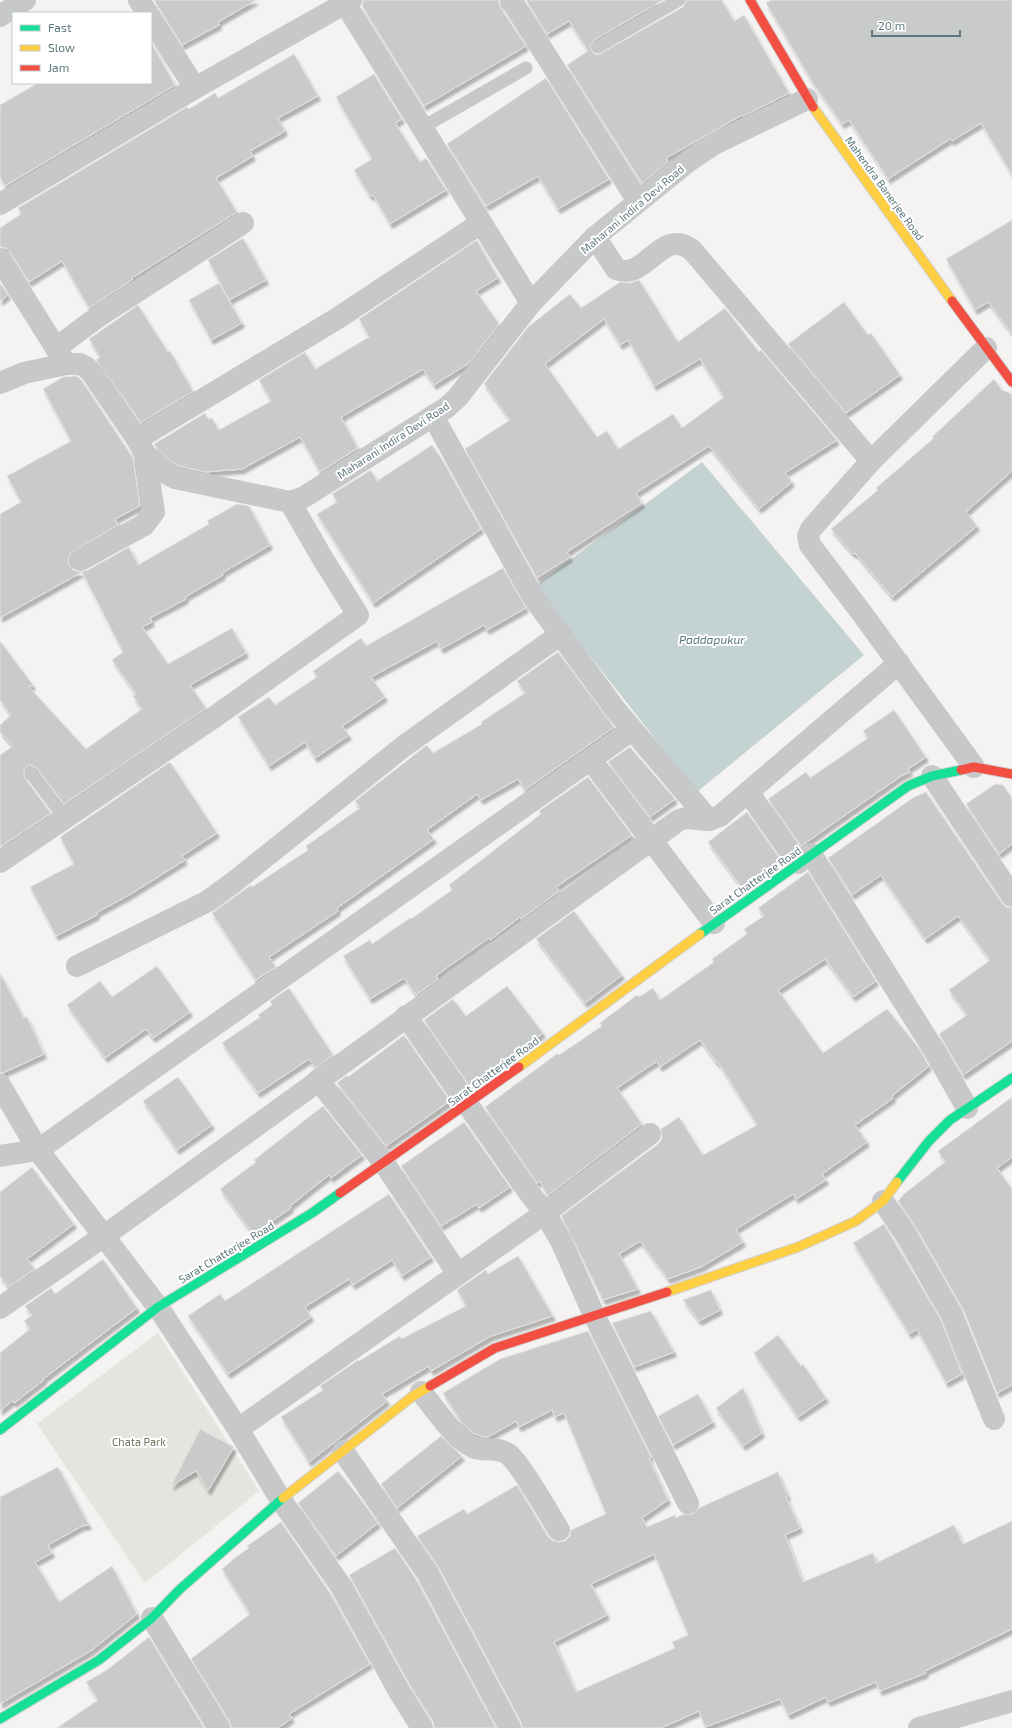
<svg xmlns="http://www.w3.org/2000/svg" width="1012" height="1728" font-family="'Exo 2',sans-serif">
  <style>
    .green { fill: #e4e5de }
    .water { fill: #c5d2d2 }
    .building { fill: #c9cbca; stroke: #e3e2e1; fill-rule: evenodd; filter: url(#shadow) }
    .lines { fill: none; stroke-linecap: round; stroke-linejoin: round }
    .fast-casing { stroke: #cfd0cf; stroke-width: 11 }
    .slow-casing { stroke: #cfd0cf; stroke-width: 11 }
    .jam-casing { stroke: #cfd0cf; stroke-width: 11 }
    .lane { stroke: #c7c8c9; stroke-width: 13 }
    .street { stroke: #c7c8c9; stroke-width: 22 }
    .fast { stroke: #16e098; stroke-width: 9 }
    .slow { stroke: #ffcf43; stroke-width: 9 }
    .jam { stroke: #f24e42; stroke-width: 9 }
    .labels { text-anchor: middle; dominant-baseline: central; stroke-width: 4; stroke-linejoin: round; paint-order: stroke }
    .street-label { font-size: 11px; fill: #5e787c; stroke: #fff }
    .park-label { font-size: 11px; fill: #6d7961; stroke: #fff }
    .water-label { font-size: 12px; font-style: italic; fill: #597878; stroke: #fff }
  </style>
  <defs>
    <filter id="shadow"><feDropShadow dx="2.5" dy="4.5" stdDeviation="1" flood-color="#0004"/></filter>
  </defs>
  <rect width="100%" height="100%" fill="#f4f3f1"/>
  <polygon class="green" points="158,1333 259,1491 145,1583 37,1424"/>
  <polygon class="water" points="702,462 864,655 697,792 535,586"/>
  <g class="building">
    <polygon points="154,0 256,0 218,22 219,25 182,45"/>
    <polygon points="363,0 499,0 500,7 526,46 424,106 362,6"/>
    <polygon points="526,0 663,0 594,40 590,47 594,54 598,55 683,7 687,0 722,0 734,21 744,15 789,93 743,116 742,115 666,158 668,162 642,183 567,65 588,51 569,21 547,34"/>
    <polygon points="771,0 1012,0 1012,175 981,123 952,141 950,139 888,179 849,120 842,124 811,80 766,3"/>
    <polygon points="151,42 175,85 5,186 0,177 0,105 38,83 151,83"/>
    <polygon points="294,54 318,96 278,118 285,131 250,151 253,156 216,178 237,212 132,278 133,279 89,308 62,261 29,282 10,252 6,248 0,247 0,228 21,214 18,208 187,107 189,109 215,93 218,98"/>
    <polygon points="374,74 402,119 395,123 420,162 426,158 446,190 390,224 373,195 370,196 354,170 372,159 336,97"/>
    <polygon points="546,78 609,179 558,209 538,176 486,206 447,144"/>
    <polygon points="1012,220 1012,334 988,302 975,310 946,259"/>
    <polygon points="243,238 266,280 229,300 208,260"/>
    <polygon points="477,240 498,278 476,291 499,324 469,363 434,385 423,369 341,417 358,448 320,472 300,437 242,469 205,472 179,466 170,461 155,446 154,444 205,413 209,420 212,418 219,430 271,401 259,380 305,352 315,369 369,337 359,319"/>
    <path d="M 639,280 L 678,342 L 725,308 L 759,352 L 761,350 L 837,440 L 785,473 L 792,482 L 759,509 L 709,446 L 636,493 L 642,503 L 567,552 L 570,557 L 537,578 L 465,449 L 510,420 L 484,384 L 528,327 L 570,294 L 581,308 L 620,282 L 630,283 ZM 604,319 L 620,345 L 628,340 L 654,386 L 700,359 L 724,397 L 682,428 L 673,414 L 618,449 L 607,431 L 597,437 L 545,364 Z"/>
    <polygon points="0,283 8,295 0,301"/>
    <polygon points="219,283 242,323 211,340 189,300"/>
    <polygon points="844,302 868,335 871,333 900,375 846,413 788,344"/>
    <polygon points="138,305 168,352 170,351 193,391 141,422 96,360 100,357 89,339"/>
    <polygon points="77,376 82,381 133,458 140,506 115,519 118,525 70,553 68,560 69,566 73,570 79,572 86,571 129,547 138,565 209,524 207,521 237,504 249,506 270,545 222,573 223,575 185,597 186,599 150,618 152,622 142,627 168,664 232,628 246,653 190,685 206,708 64,804 37,768 30,765 27,766 24,770 24,777 51,813 0,847 0,755 13,746 0,732 0,725 11,715 0,700 0,641 33,685 29,687 86,749 142,709 133,696 136,694 112,660 123,652 82,572 0,618 0,514 21,502 7,476 71,441 43,389 63,377"/>
    <polygon points="994,379 1002,390 1012,394 1012,471 966,512 977,526 892,597 855,553 853,554 831,529 878,490 876,488 934,438 932,437"/>
    <polygon points="432,445 443,461 481,529 373,603 317,514 337,502 332,494 371,470 377,481"/>
    <polygon points="503,568 526,608 487,630 484,625 441,649 437,641 371,677 385,697 342,726 349,735 315,758 305,742 269,766 238,717 269,697 275,705 317,677 313,671 361,638 366,646"/>
    <polygon points="558,652 614,727 525,790 518,779 481,800 477,794 427,830 434,839 337,908 338,911 269,957 276,967 256,980 212,913 251,885 252,887 308,850 306,846 360,808 355,801 427,745 433,753 482,724 481,722 525,693 517,681"/>
    <polygon points="894,710 926,757 908,769 910,772 901,776 801,846 768,799 806,772 810,778 868,738 863,731"/>
    <polygon points="630,747 675,799 650,817 608,762"/>
    <polygon points="170,762 217,833 182,856 185,860 129,895 96,913 97,915 56,936 30,887 74,864 60,837"/>
    <polygon points="588,777 632,835 556,887 559,891 521,919 520,917 490,940 489,938 445,969 436,976 438,979 416,995 404,978 370,999 343,956 370,940 372,944 410,918 411,919 452,890 449,885 541,814 539,811"/>
    <polygon points="995,784 1003,785 1012,798 1012,844 999,854 966,804"/>
    <polygon points="926,792 1002,903 1006,907 1012,908 1012,1041 963,1075 939,1034 967,1015 949,990 990,960 958,916 925,939 881,875 852,895 828,858 914,797"/>
    <polygon points="747,812 781,860 742,888 708,842"/>
    <polygon points="808,872 876,981 853,997 825,959 778,990 823,1053 887,1009 918,1047 929,1066 892,1096 893,1098 855,1125 867,1142 822,1174 826,1180 796,1199 793,1194 736,1229 743,1242 701,1267 668,1279 640,1241 619,1254 638,1289 603,1300 561,1216 658,1144 662,1139 661,1129 679,1117 703,1155 757,1125 718,1062 717,1063 700,1040 660,1067 657,1061 617,1088 642,1124 547,1196 540,1181 537,1183 485,1107 558,1053 559,1055 602,1026 600,1023 637,995 639,997 653,988 660,1000 714,962 712,959 747,934 744,929 764,916 758,908"/>
    <polygon points="574,911 622,975 585,1003 536,939"/>
    <polygon points="157,966 190,1012 153,1038 146,1029 105,1058 67,1005 100,981 112,997"/>
    <polygon points="0,973 24,1018 27,1017 44,1054 3,1073 0,1073"/>
    <polygon points="507,986 543,1033 470,1087 424,1020 453,999 466,1016"/>
    <polygon points="289,988 333,1055 316,1068 309,1059 258,1093 222,1043 260,1017 258,1015 272,1005 270,1001"/>
    <polygon points="404,1035 450,1101 386,1146 337,1083 347,1075 348,1077"/>
    <polygon points="178,1077 212,1125 177,1150 143,1101"/>
    <polygon points="1012,1097 1012,1157 997,1168 1012,1189 1012,1385 997,1393 963,1309 917,1229 898,1201 904,1194 945,1162 938,1151"/>
    <polygon points="323,1106 362,1155 331,1178 329,1175 290,1206 291,1208 253,1234 220,1189 256,1162 254,1160"/>
    <polygon points="464,1122 510,1187 479,1208 477,1204 441,1226 401,1166"/>
    <polygon points="32,1167 74,1224 27,1259 35,1269 9,1287 0,1276 0,1192"/>
    <polygon points="389,1194 431,1257 402,1276 392,1260 353,1285 349,1279 305,1307 311,1317 228,1374 188,1316 220,1294 225,1301"/>
    <polygon points="884,1224 941,1320 962,1374 946,1383 917,1329 909,1334 853,1243"/>
    <polygon points="518,1256 553,1316 491,1336 431,1371 429,1366 382,1394 387,1401 309,1462 281,1417 323,1390 320,1386 358,1360 359,1361 400,1336 401,1339 466,1306 457,1290 486,1270 488,1274"/>
    <polygon points="103,1259 137,1308 43,1379 44,1380 14,1403 12,1401 0,1411 0,1353 30,1329 24,1321 32,1315 25,1306 51,1288 55,1294"/>
    <polygon points="711,1290 720,1310 699,1321 683,1300"/>
    <polygon points="651,1311 674,1352 634,1367 612,1323"/>
    <path d="M 588,1331 L 651,1457 L 649,1458 L 668,1500 L 642,1518 L 647,1527 L 675,1515 L 676,1518 L 684,1514 L 693,1514 L 699,1508 L 778,1472 L 788,1496 L 786,1497 L 800,1528 L 785,1535 L 803,1582 L 873,1553 L 876,1563 L 954,1525 L 963,1544 L 1012,1521 L 1012,1629 L 925,1671 L 926,1673 L 880,1691 L 876,1682 L 828,1702 L 826,1697 L 788,1715 L 780,1699 L 705,1727 L 699,1711 L 661,1728 L 522,1728 L 521,1722 L 439,1568 L 417,1536 L 464,1509 L 467,1514 L 517,1485 L 548,1537 L 553,1541 L 560,1542 L 565,1541 L 570,1536 L 571,1530 L 606,1514 L 564,1413 L 555,1417 L 552,1410 L 519,1427 L 516,1421 L 488,1437 L 483,1437 L 473,1433 L 461,1422 L 443,1393 L 500,1359 ZM 654,1554 L 688,1635 L 672,1642 L 675,1648 L 576,1692 L 554,1642 L 607,1615 L 591,1584 Z"/>
    <polygon points="778,1335 801,1366 803,1364 826,1398 798,1417 754,1353"/>
    <polygon points="743,1388 762,1433 743,1446 716,1408"/>
    <polygon points="698,1394 713,1422 673,1445 658,1416"/>
    <polygon points="200,1429 234,1447 208,1491 196,1471 171,1486"/>
    <polygon points="441,1436 462,1456 397,1508 381,1484"/>
    <polygon points="58,1467 89,1525 82,1526 48,1545 52,1553 35,1562 59,1602 112,1566 137,1614 92,1650 0,1704 0,1497"/>
    <polygon points="338,1471 359,1497 378,1523 336,1556 298,1503"/>
    <polygon points="281,1522 330,1593 370,1664 289,1714 292,1718 278,1728 231,1728 230,1722 191,1659 250,1614 222,1569 236,1557 249,1548 247,1546 250,1544"/>
    <polygon points="395,1548 417,1581 496,1728 434,1728 433,1721 411,1687 349,1575"/>
    <polygon points="149,1637 204,1728 57,1728 98,1700 86,1682 107,1670"/>
  </g>
  <g class="lines">
    <defs>
      <g id="fast">
        <polyline points="700,934 908,786 932,776 961,770"/>
        <polyline points="897,1182 929,1141 950,1120 1012,1078"/>
        <polyline points="0,1430 158,1307 312,1213 340,1193"/>
        <polyline points="0,1719 99,1660 152,1618 179,1590 283,1498"/>
      </g>
      <g id="slow">
        <polyline points="813,107 952,301"/>
        <polyline points="519,1067 700,934"/>
        <polyline points="667,1292 798,1247 856,1221 883,1201 897,1182"/>
        <polyline points="283,1498 413,1396 430,1386"/>
      </g>
      <g id="jam">
        <polyline points="750,0 813,107"/>
        <polyline points="952,301 1012,382"/>
        <polyline points="961,770 974,767 1012,774"/>
        <polyline points="340,1193 519,1067"/>
        <polyline points="430,1386 495,1348 667,1292"/>
      </g>
    </defs>
    <use href="#fast" class="fast-casing"/>
    <use href="#slow" class="slow-casing"/>
    <use href="#jam" class="jam-casing"/>
    <g class="lane">
      <polyline points="598,47 679,0"/>
      <polyline points="423,127 526,68"/>
      <polyline points="31,773 65,818"/>
    </g>
    <g class="street">
      <polyline points="139,0 147,13"/>
      <polyline points="343,0 531,303"/>
      <polyline points="511,0 638,201"/>
      <polyline points="0,16 25,0"/>
      <polyline points="151,19 195,88"/>
      <polyline points="0,204 195,88 351,0"/>
      <path d="M 595,237 L 616,269 C 646,282 661,226 692,250 L 871,461"/>
      <polyline points="0,259 64,361"/>
      <polyline points="56,348 99,316 243,223"/>
      <polyline points="0,383 24,373 66,364 80,364 86,367 92,373 137,439 145,454 162,471 175,478 290,502 304,497 446,408 458,397 531,303 595,237 690,160 714,144 807,99"/>
      <polyline points="433,416 533,597 615,709 709,820"/>
      <polyline points="137,439 338,318 481,223"/>
      <polyline points="80,560 144,525 154,512 145,454"/>
      <polyline points="591,760 714,923"/>
      <polyline points="974,767 861,612 810,545 808,536 811,529 871,461 986,348"/>
      <polyline points="932,776 1012,896"/>
      <polyline points="748,792 798,863"/>
      <polyline points="811,854 936,1053 967,1108"/>
      <polyline points="0,862 213,718 358,615 323,559 290,502"/>
      <polyline points="77,966 208,901 234,882 404,746 561,634"/>
      <polyline points="406,1016 530,1194 545,1213 561,1241 594,1315 688,1503"/>
      <polyline points="318,1080 384,1163 458,1274"/>
      <polyline points="0,1085 38,1150 158,1307 238,1429 281,1500 341,1586 400,1693 422,1728"/>
      <polyline points="0,1156 38,1150 632,730"/>
      <polyline points="883,1201 906,1235 952,1315 994,1419"/>
      <polyline points="0,1308 104,1236 679,820 686,818 709,820 720,816 899,663"/>
      <path d="M 421,1392 C 435,1408 454,1439 473,1447 C 484,1453 495,1445 508,1454 C 522,1465 548,1513 559,1530"/>
      <polyline points="238,1429 545,1213 650,1134"/>
      <polyline points="343,1451 428,1574 510,1728"/>
      <polyline points="152,1618 219,1728"/>
      <polyline points="919,1728 1012,1701"/>
    </g>
    <use href="#fast" class="fast"/>
    <use href="#slow" class="slow"/>
    <use href="#jam" class="jam"/>
  </g>
  <g class="labels">
    <g class="street-label">
      <text transform="translate(885 188) rotate(54)">Mahendra Banerjee Road</text>
      <text transform="translate(632 209) rotate(-40)">Maharani Indira Devi Road</text>
      <text transform="translate(393 440) rotate(-33)">Maharani Indira Devi Road</text>
      <text transform="translate(755 880) rotate(-35)">Sarat Chatterjee Road</text>
      <text transform="translate(493 1071) rotate(-36)">Sarat Chatterjee Road</text>
      <text transform="translate(226 1252) rotate(-31)">Sarat Chatterjee Road</text>
    </g>
    <g class="park-label">
      <text x="139" y="1441">Chata Park</text>
    </g>
    <g class="water-label">
      <text x="712" y="639">Paddapukur</text>
    </g>
  </g>
  <rect x="12" y="12" width="140" height="72" fill="#ffffff" stroke="#bfc9cb"/>
  <rect x="20" y="25" width="20" height="6" fill="#16e098" stroke="#bfc9cb"/>
  <text x="48" y="32" font-size="12" fill="#5e787c">Fast</text>
  <rect x="20" y="45" width="20" height="6" fill="#ffcf43" stroke="#bfc9cb"/>
  <text x="48" y="52" font-size="12" fill="#5e787c">Slow</text>
  <rect x="20" y="65" width="20" height="6" fill="#f24e42" stroke="#bfc9cb"/>
  <text x="48" y="72" font-size="12" fill="#5e787c">Jam</text>
  <path d="M872 30v6h88v-6" fill="none" stroke="#5e787c" stroke-width="2"/>
  <text x="878" y="30" font-size="12" fill="#5e787c" stroke="#ffffff" stroke-width="3" paint-order="stroke">20 m</text>
</svg>
